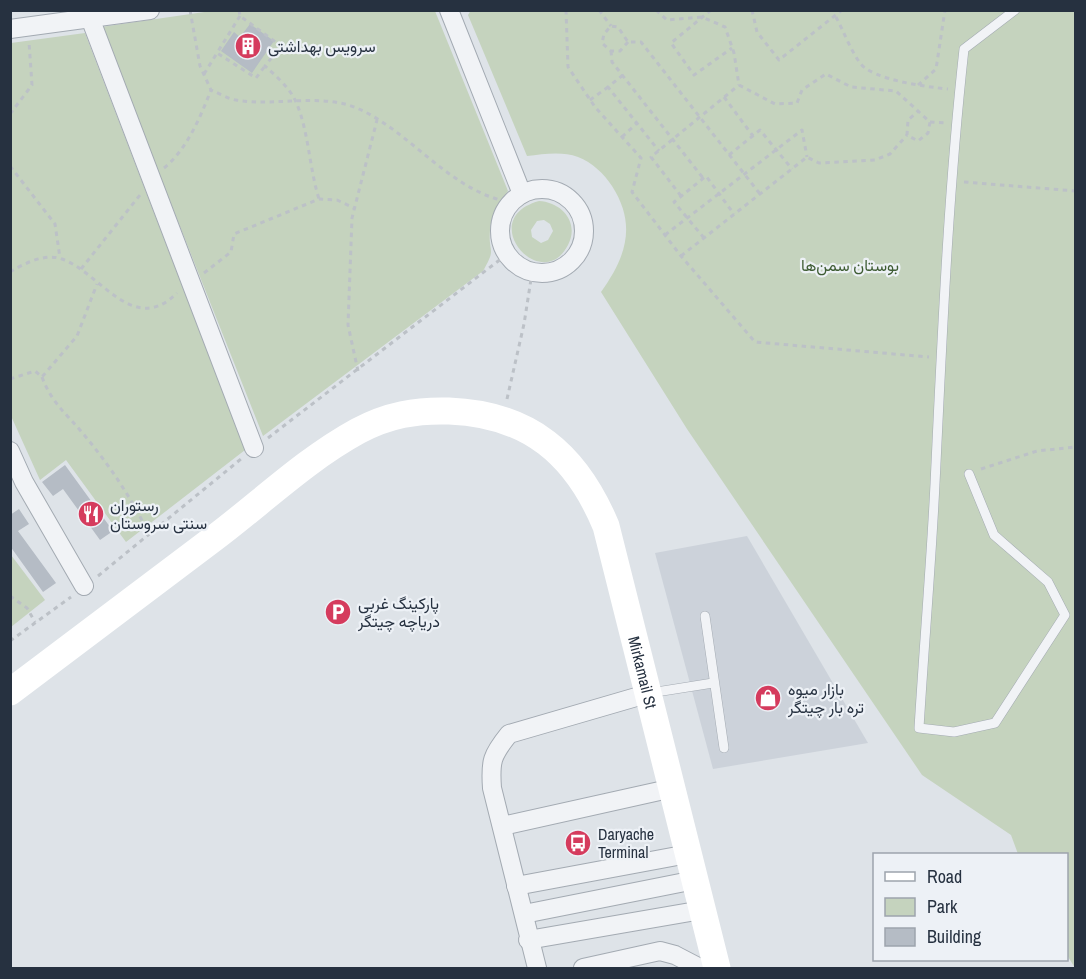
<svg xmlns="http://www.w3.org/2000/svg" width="1086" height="979" font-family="'Archivo Narrow',Vazirmatn,sans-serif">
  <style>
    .built { fill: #ccd2da }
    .green { fill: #c5d3be; fill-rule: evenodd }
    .building { fill: #b5bcc5 }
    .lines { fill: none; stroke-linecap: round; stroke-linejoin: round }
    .lane-casing { stroke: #a3aab2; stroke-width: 10 }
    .street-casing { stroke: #a3aab2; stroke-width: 20 }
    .path { stroke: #bcc1c7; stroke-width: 3; stroke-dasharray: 4.5 4.5; stroke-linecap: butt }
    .lane { stroke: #f1f3f6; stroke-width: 9 }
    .street { stroke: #f1f3f6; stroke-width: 18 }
    .secondary { stroke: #fff; stroke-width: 27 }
    .labels { text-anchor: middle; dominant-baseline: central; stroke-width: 4.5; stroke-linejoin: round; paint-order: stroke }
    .poi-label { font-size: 16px; fill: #263140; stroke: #edf1f6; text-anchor: start }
    .park-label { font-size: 16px; fill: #3e5c33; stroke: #edf1f6 }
    .street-label { font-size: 16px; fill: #263140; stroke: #edf1f6 }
  </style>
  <rect width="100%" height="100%" fill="#dee3e8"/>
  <polygon class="built" points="747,536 868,743 713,769 655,553"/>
  <g class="green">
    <path d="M 218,10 L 435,11 L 508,191 C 499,203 491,215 490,230 C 488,254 497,247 483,271 L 263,436 L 101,27 Z"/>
    <path d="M 471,10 L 1075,11 L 1075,968 L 1067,955 L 1066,854 L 1018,854 L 1011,835 L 922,775 L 687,429 L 601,292 C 626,257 637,225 612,186 C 604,174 592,162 578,157 C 562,151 544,154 527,156 L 468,15 Z"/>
    <polygon points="85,33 245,450 126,542 66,460 40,480 11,416 11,43"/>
    <path d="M 539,201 C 561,202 580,222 568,245 C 542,296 474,219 539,201 ZM 544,220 L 550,224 L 553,231 L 548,240 L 541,243 L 532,237 L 531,230 L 537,221 Z"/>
    <polygon points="11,555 45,600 11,627"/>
  </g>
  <g class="building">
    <polygon points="250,24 274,41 252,73 221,51 234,32 240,37"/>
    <polygon points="65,465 113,531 100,540 63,489 53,496 42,482"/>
    <polygon points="19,509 29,524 18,531 56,583 43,592 10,546 10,515"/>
  </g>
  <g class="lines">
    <defs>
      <g id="lane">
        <path d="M 969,474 L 994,535 L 1048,582 L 1065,615 L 995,723 L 954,732 L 919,728 C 924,646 931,565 935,484 C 942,339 948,194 964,49 L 1015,10"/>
        <polyline points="705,616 724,748"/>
        <polyline points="650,693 713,683"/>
      </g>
      <g id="street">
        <polyline points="87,10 254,448"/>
        <polyline points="449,10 522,194"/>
        <polyline points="10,29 150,10"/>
        <circle cx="542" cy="231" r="42"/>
        <polyline points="10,451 24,482 84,586"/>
        <polyline points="502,826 673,788"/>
        <polyline points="516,886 688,854"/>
        <polyline points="524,914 695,880"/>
        <polyline points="528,940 702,910"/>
        <path d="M 537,968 L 492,788 C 490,761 492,755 509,734 L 650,693"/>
        <polyline points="583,968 660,951 675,955 700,968"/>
      </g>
    </defs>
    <use href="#lane" class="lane-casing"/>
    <use href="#street" class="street-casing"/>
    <g class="path">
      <path d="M 190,10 L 200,66 L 211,90 C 219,93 228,99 236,100 C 275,107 322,92 359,109 C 412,133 450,191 509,202"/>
      <path d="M 239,10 L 240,16 L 281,46 L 265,66 C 276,76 290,88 296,102 C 309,132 309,167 319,199"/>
      <polyline points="566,10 568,67 595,107 641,158 632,192 681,256 755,342 929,357"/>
      <polyline points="599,10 611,26"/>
      <polyline points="656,10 667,20 702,17 725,27 734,53 739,85 775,104 797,103 802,90 826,74 851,87 896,91 930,122 928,133 918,141 907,135 908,120 917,112"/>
      <polyline points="711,10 671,43 694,75 732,48"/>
      <polyline points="752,10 757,32 779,60 842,10"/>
      <polyline points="240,16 217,53 256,78 265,66"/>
      <path d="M 836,17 C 844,32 850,49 860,63 C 872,80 928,87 948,89"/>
      <polyline points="628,42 620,51 611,51 602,43 604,34 611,26 618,27 628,42 641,42 760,194"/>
      <polyline points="611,51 612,62 703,178"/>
      <polyline points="204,74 217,53"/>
      <polyline points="623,75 608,87 659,151"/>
      <polyline points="918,85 936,69 945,10"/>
      <polyline points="724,97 753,136"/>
      <polyline points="590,100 608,87"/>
      <polyline points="10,114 32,85 29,42"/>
      <polyline points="930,122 946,123"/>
      <polyline points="622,137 637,123"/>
      <polyline points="729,155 760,130 792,169"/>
      <polyline points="10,166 55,224 60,258"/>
      <path d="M 164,168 C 187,149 200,118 211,90"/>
      <polyline points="964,182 1076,191"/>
      <polyline points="681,196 651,157 739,85"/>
      <polyline points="665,235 802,130 807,157"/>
      <polyline points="704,238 674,202 706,176 734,214"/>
      <polyline points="681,256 807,157 819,163 875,160 890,154 907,135"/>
      <polyline points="81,269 140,195"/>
      <path d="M 10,272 C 25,263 45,253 62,259 C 101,273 133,337 177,293"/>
      <polyline points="204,273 231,252 234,234 319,199 337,200 354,208"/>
      <polyline points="358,371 348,325 352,218 377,120"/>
      <path d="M 42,377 C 52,404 68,415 85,436 C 110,466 132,499 149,534"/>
      <polyline points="10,379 35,371 42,377 77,336 97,284"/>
      <polyline points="507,399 524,324 532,273"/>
      <polyline points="268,438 506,255"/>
      <polyline points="981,469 1037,451 1076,447"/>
      <polyline points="98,576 241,459"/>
      <polyline points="10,596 27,608 35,622"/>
      <polyline points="10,641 71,597"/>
    </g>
    <use href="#lane" class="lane"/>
    <use href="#street" class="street"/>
    <path class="secondary" id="s1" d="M 10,692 C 78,641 146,590 213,539 C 261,503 305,460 358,431 C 388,415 416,410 449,411 C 529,414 576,454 606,526 L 717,968"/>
  </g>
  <defs>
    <symbol id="building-disc" viewBox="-11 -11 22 22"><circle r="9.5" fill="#d53b5d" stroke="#edf1f6"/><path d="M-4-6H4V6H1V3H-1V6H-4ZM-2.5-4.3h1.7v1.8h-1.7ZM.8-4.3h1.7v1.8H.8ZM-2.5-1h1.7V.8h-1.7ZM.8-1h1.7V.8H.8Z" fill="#fff"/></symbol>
    <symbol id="restaurant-disc" viewBox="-11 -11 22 22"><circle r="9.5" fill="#d53b5d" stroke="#edf1f6"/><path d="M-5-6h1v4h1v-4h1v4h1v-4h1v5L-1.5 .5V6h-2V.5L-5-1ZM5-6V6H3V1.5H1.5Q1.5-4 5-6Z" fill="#fff"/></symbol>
    <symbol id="parking-disc" viewBox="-11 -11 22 22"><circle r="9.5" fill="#d53b5d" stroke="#edf1f6"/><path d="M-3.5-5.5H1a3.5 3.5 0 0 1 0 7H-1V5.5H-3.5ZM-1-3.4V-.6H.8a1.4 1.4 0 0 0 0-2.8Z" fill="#fff"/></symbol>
    <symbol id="shop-disc" viewBox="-11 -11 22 22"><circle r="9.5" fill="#d53b5d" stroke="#edf1f6"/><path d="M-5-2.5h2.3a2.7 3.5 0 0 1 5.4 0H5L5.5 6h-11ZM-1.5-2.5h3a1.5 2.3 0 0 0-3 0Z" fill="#fff"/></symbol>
    <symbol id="bus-disc" viewBox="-11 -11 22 22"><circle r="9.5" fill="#d53b5d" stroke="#edf1f6"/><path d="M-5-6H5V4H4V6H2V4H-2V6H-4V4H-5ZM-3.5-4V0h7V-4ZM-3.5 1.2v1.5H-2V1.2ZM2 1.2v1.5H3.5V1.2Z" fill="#fff"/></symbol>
  </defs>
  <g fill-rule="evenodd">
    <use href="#building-disc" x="233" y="31" width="30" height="30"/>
    <use href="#restaurant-disc" x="76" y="499" width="30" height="30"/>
    <use href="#parking-disc" x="323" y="597" width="30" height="30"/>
    <use href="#shop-disc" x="753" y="683" width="30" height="30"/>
    <use href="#bus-disc" x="563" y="828" width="30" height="30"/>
  </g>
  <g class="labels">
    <g class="poi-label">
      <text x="268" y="46">سرویس بهداشتی</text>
      <text x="110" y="505">رستوران<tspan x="110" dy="18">سنتی سروستان</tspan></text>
      <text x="358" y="603">پارکینگ غربی<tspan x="358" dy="18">دریاچه چیتگر</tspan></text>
      <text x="788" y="689">بازار میوه<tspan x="788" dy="18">تره بار چیتگر</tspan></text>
      <text x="598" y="834">Daryache<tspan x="598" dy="18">Terminal</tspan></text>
    </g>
    <g class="park-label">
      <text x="850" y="265">بوستان سمن‌ها</text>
    </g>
    <g class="street-label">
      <text stroke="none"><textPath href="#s1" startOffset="888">Mirkamail St</textPath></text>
    </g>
  </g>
  <rect width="1086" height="979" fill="none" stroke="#263140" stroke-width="24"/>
  <rect x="873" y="853" width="195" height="108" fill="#edf1f6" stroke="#9da4ad" stroke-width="1.5"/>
  <rect x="885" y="872" width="30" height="9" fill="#ffffff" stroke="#9da4ad" stroke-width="1.5"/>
  <text x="927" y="883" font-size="18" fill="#263140">Road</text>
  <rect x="885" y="898" width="30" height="18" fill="#c5d3be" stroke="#9da4ad" stroke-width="1.5"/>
  <text x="927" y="913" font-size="18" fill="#263140">Park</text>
  <rect x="885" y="928" width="30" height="18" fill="#b5bcc5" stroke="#9da4ad" stroke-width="1.5"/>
  <text x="927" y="943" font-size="18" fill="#263140">Building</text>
</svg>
